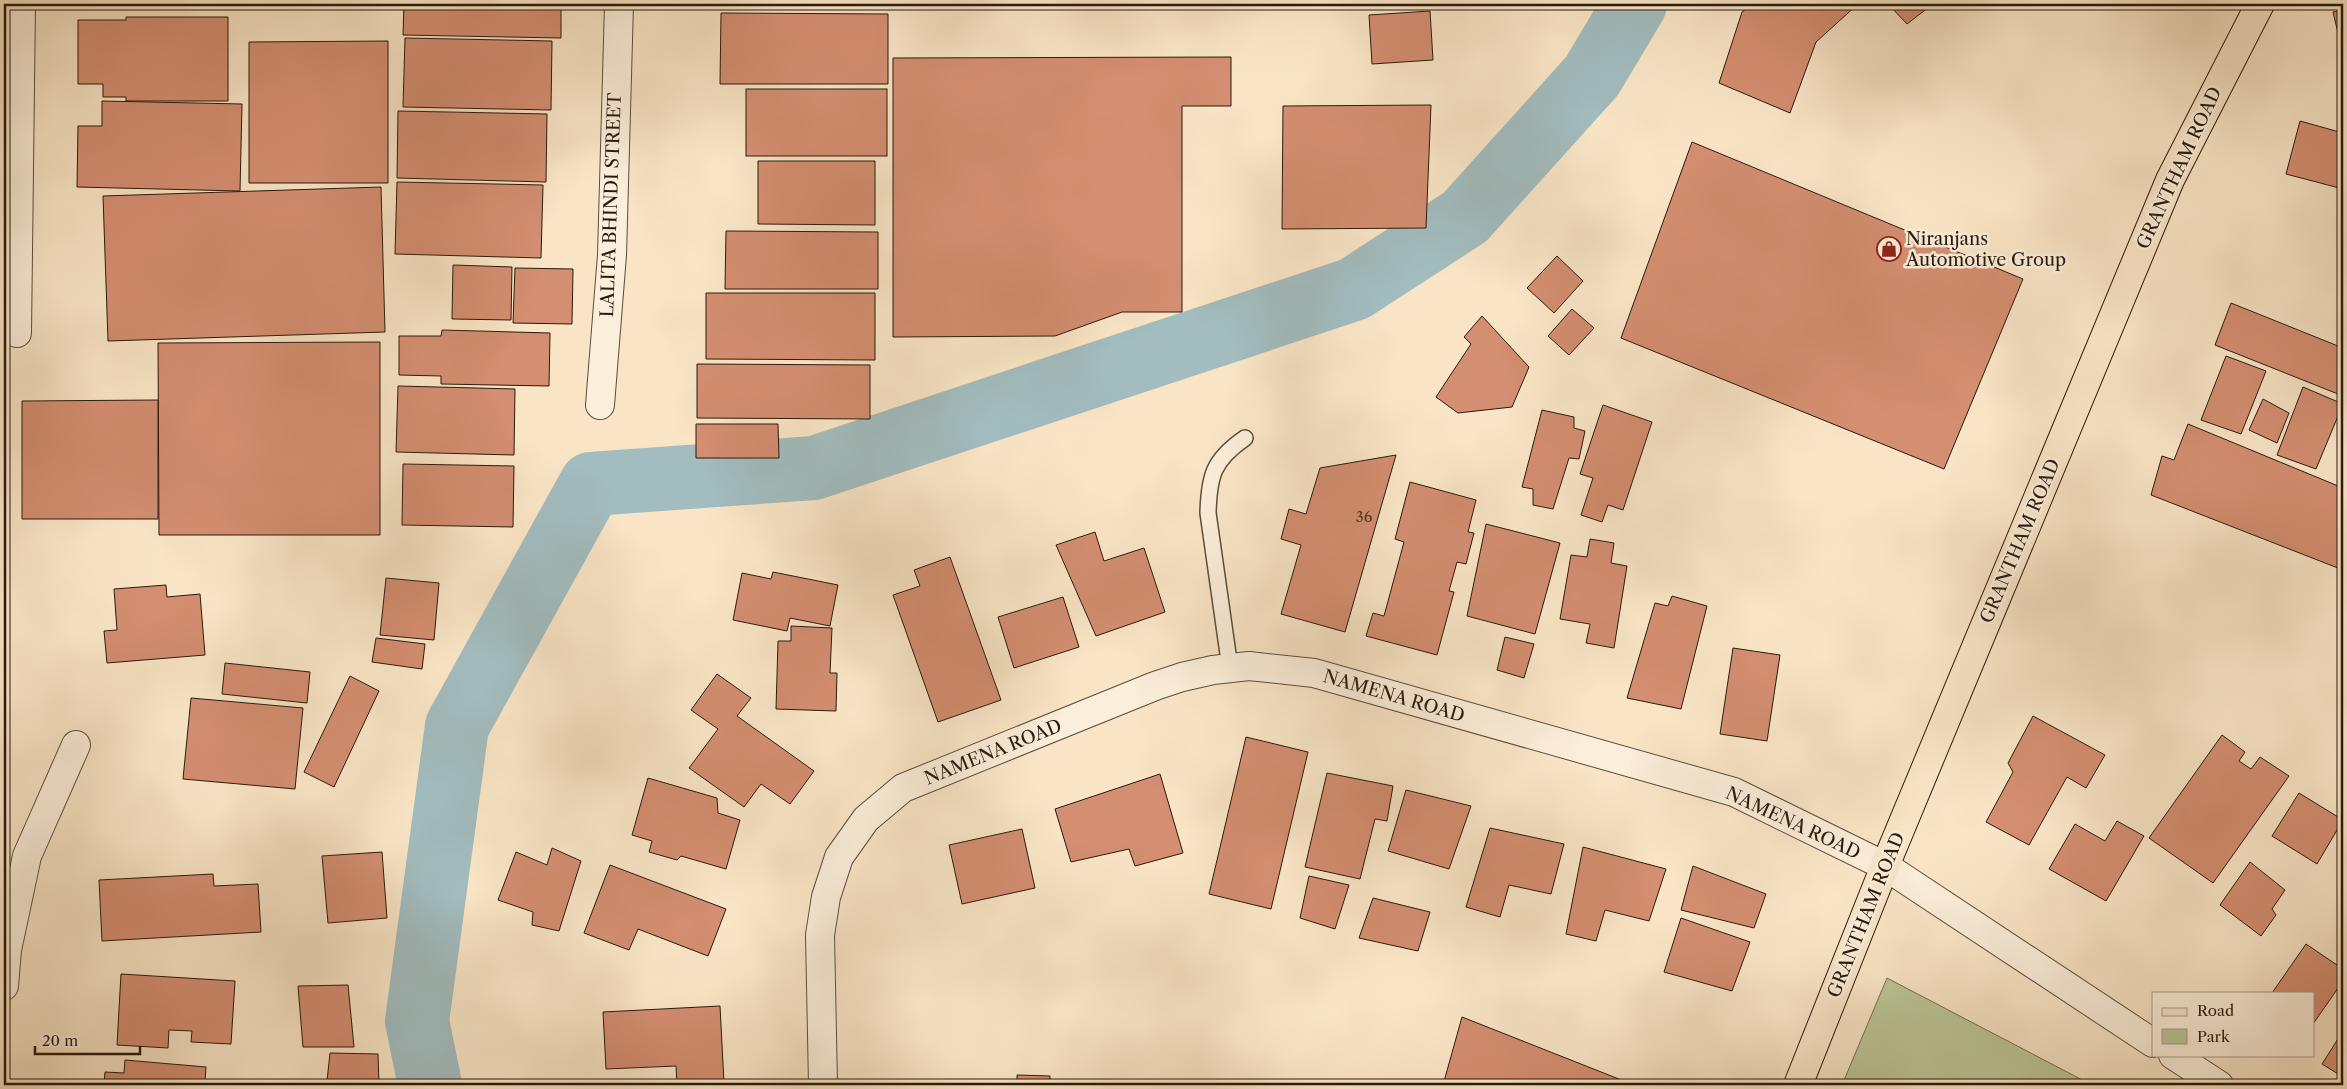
<svg xmlns="http://www.w3.org/2000/svg" width="2347" height="1089" font-family="'Libre Caslon Text',serif">
  <style>
    .green { fill: #bbc597; stroke: #727052 }
    .lines { fill: none; stroke-linecap: round; stroke-linejoin: round }
    .river { stroke: #a2bcbf; stroke-width: 64 }
    .building { fill: #d48e71; stroke: #291a0d }
    .service-casing { stroke: #5d4d3b; stroke-width: 18 }
    .minor-casing { stroke: #5d4d3b; stroke-width: 30 }
    .primary-casing { stroke: #291a0d; stroke-width: 30 }
    .service { stroke: #fbeeda; stroke-width: 15 }
    .minor { stroke: #fbeeda; stroke-width: 28 }
    .primary { stroke: #f9e5c6; stroke-width: 28 }
    .labels { text-anchor: middle; dominant-baseline: central; stroke-width: 5; stroke-linejoin: round; paint-order: stroke }
    .number-label { font-size: 15px; fill: #543726 }
    .street-label { font-size: 18px; fill: #291a0d; stroke: #fbeeda }
    .poi-label { font-size: 18px; fill: #291a0d; stroke: #fbeeda; text-anchor: start }
  </style>
  <rect width="100%" height="100%" fill="#f9e5c6"/>
  <filter id="stains"><feTurbulence type="fractalNoise" baseFrequency=".004" numOctaves="4"/><feColorMatrix values="0 0 0 0 .2 0 0 0 0 .09 0 0 0 0 .02 0 0 0 .5 -.17"/></filter>
  <radialGradient id="worn" r=".72"><stop offset=".6" stop-color="#630" stop-opacity="0"/><stop offset="1" stop-color="#630" stop-opacity=".3"/></radialGradient>
  <polygon class="green" points="1887,978 2092,1085 1842,1085"/>
  <g class="lines">
    <polyline class="river" points="430,1085 417,1021 457,726 591,484 814,468 1354,289 1465,217 1592,76 1635,4"/>
  </g>
  <g class="building">
    <polygon points="404,4 561,4 561,38 403,35"/>
    <rect x="711" y="4" width="176" height="3"/>
    <polygon points="1752,4 1858,4 1816,42 1790,113 1719,83 1742,12"/>
    <polygon points="1888,4 1933,4 1907,24"/>
    <polygon points="1430,11 1433,60 1372,64 1369,15"/>
    <polygon points="2343,11 2343,54 2333,12"/>
    <polygon points="721,13 888,14 888,84 720,84"/>
    <polygon points="126,17 228,17 228,101 126,101 126,97 103,97 103,84 78,84 78,20 126,20"/>
    <polygon points="405,38 552,41 551,110 403,107"/>
    <polygon points="388,41 388,183 249,183 249,42"/>
    <polygon points="1231,57 1231,106 1182,106 1182,312 1122,312 1055,336 893,337 893,58"/>
    <rect x="746" y="89" width="141" height="67"/>
    <polygon points="102,101 242,104 240,191 77,187 78,126 102,126"/>
    <polygon points="1431,105 1426,228 1282,229 1283,106"/>
    <polygon points="398,111 547,114 546,182 397,178"/>
    <polygon points="2300,121 2343,133 2343,189 2286,174"/>
    <polygon points="1692,142 2023,279 1944,469 1621,338"/>
    <polygon points="758,161 875,161 875,225 758,224"/>
    <polygon points="397,182 543,185 541,258 395,254"/>
    <polygon points="381,187 385,332 108,341 103,196"/>
    <polygon points="726,231 878,232 878,289 725,289"/>
    <polygon points="1557,256 1583,281 1554,313 1527,288"/>
    <polygon points="453,265 512,267 511,320 452,319"/>
    <polygon points="515,268 573,269 572,324 513,323"/>
    <polygon points="706,293 875,293 875,360 706,359"/>
    <polygon points="2231,303 2343,348 2343,396 2215,345"/>
    <polygon points="1572,309 1594,328 1569,355 1548,336"/>
    <polygon points="1482,316 1529,367 1512,407 1458,413 1436,397 1471,344 1464,337"/>
    <polygon points="442,330 550,333 549,386 441,384 441,376 399,375 399,336 441,336"/>
    <polygon points="380,342 380,535 159,535 158,343"/>
    <polygon points="2226,356 2266,371 2241,434 2201,420"/>
    <polygon points="697,364 870,365 870,419 697,418"/>
    <polygon points="398,386 515,389 514,455 396,452"/>
    <polygon points="2303,387 2343,404 2316,469 2277,455"/>
    <polygon points="2263,399 2289,413 2277,443 2249,430"/>
    <polygon points="158,400 158,519 22,519 22,401"/>
    <polygon points="1603,405 1652,422 1623,510 1608,505 1602,522 1581,515 1593,478 1580,474"/>
    <polygon points="1542,410 1574,417 1574,428 1585,431 1579,459 1569,458 1553,509 1533,505 1533,489 1522,487"/>
    <polygon points="696,424 778,424 779,458 696,458"/>
    <polygon points="2188,424 2343,488 2343,570 2151,495 2162,456 2174,460"/>
    <polygon points="1396,455 1345,632 1281,614 1301,545 1281,539 1289,509 1306,514 1320,468"/>
    <polygon points="403,464 514,466 513,527 402,525"/>
    <polygon points="1410,482 1476,500 1468,532 1474,533 1466,564 1457,562 1449,591 1454,592 1437,655 1366,636 1373,613 1384,616 1404,542 1395,539"/>
    <polygon points="1486,524 1560,543 1535,634 1467,616"/>
    <polygon points="1095,532 1104,561 1144,548 1165,612 1096,636 1056,545"/>
    <polygon points="1590,539 1614,543 1611,563 1627,566 1614,648 1586,643 1590,624 1560,619 1571,555 1587,557"/>
    <polygon points="950,557 1001,700 938,722 893,595 920,586 914,570"/>
    <polygon points="773,572 838,585 830,626 790,618 787,631 733,620 742,573 771,579"/>
    <polygon points="386,578 439,583 434,640 380,635"/>
    <polygon points="166,585 167,597 200,594 205,655 107,663 104,631 117,630 114,589"/>
    <polygon points="1672,596 1707,606 1681,709 1627,698 1655,603 1668,606"/>
    <polygon points="1063,597 1079,647 1014,668 998,617"/>
    <polygon points="791,626 832,628 830,673 837,673 836,711 776,709 778,641 791,641"/>
    <polygon points="1505,637 1534,644 1524,678 1497,670"/>
    <polygon points="376,638 425,644 422,669 372,662"/>
    <polygon points="1733,648 1780,655 1767,741 1720,734"/>
    <polygon points="225,663 310,672 307,703 222,694"/>
    <polygon points="717,674 751,698 737,716 814,771 790,804 761,784 744,807 689,768 718,729 691,710"/>
    <polygon points="350,676 379,691 334,787 304,772"/>
    <polygon points="191,698 303,708 295,789 183,779"/>
    <polygon points="2033,716 2105,755 2086,788 2067,777 2029,845 1986,822 2013,772 2008,763"/>
    <polygon points="2222,735 2245,752 2239,761 2251,769 2260,757 2289,776 2213,883 2149,838"/>
    <polygon points="1246,737 1308,752 1271,909 1209,894"/>
    <polygon points="1327,773 1393,786 1387,821 1375,819 1360,879 1305,867"/>
    <polygon points="1160,774 1183,853 1135,866 1129,849 1071,862 1055,809"/>
    <polygon points="648,778 717,798 718,813 740,820 726,869 681,856 677,860 649,852 652,841 632,835"/>
    <polygon points="1406,790 1471,806 1449,869 1388,851"/>
    <polygon points="2299,793 2343,820 2317,864 2272,836"/>
    <polygon points="2117,821 2144,836 2106,901 2049,869 2075,824 2105,841"/>
    <polygon points="1490,828 1564,844 1551,894 1509,885 1500,917 1466,907"/>
    <polygon points="1022,829 1035,888 962,904 949,845"/>
    <polygon points="1583,847 1666,869 1649,921 1605,910 1596,941 1566,934"/>
    <polygon points="552,848 581,861 559,931 532,925 533,912 498,900 516,852 547,865"/>
    <polygon points="382,852 387,918 328,923 322,856"/>
    <polygon points="2250,862 2285,890 2272,909 2276,915 2261,936 2220,905"/>
    <polygon points="610,865 726,909 708,956 638,929 629,950 584,933"/>
    <polygon points="1693,866 1766,894 1754,928 1681,910"/>
    <polygon points="213,874 214,886 258,884 261,932 102,941 99,880"/>
    <polygon points="1309,876 1349,885 1335,929 1300,918"/>
    <polygon points="1373,898 1430,912 1418,951 1359,938"/>
    <polygon points="1681,918 1750,942 1732,991 1664,972"/>
    <polygon points="2306,944 2343,969 2343,981 2313,1024 2313,993 2272,993"/>
    <polygon points="121,974 235,981 231,1044 191,1042 192,1031 169,1030 168,1048 117,1045"/>
    <polygon points="348,985 354,1047 303,1047 298,986"/>
    <polygon points="720,1006 724,1083 677,1085 676,1066 606,1069 603,1012"/>
    <polygon points="1462,1017 1634,1085 1443,1085"/>
    <polygon points="2343,1031 2343,1077 2322,1064"/>
    <polygon points="330,1053 378,1054 379,1085 313,1085 314,1083 327,1081"/>
    <polygon points="125,1060 206,1067 205,1081 247,1085 104,1085 105,1072 124,1073"/>
    <polygon points="1017,1075 1050,1076 1050,1085 1017,1085"/>
  </g>
  <g class="lines">
    <defs>
      <path id="service" d="M 1230,668 L 1208,513 C 1209,476 1213,460 1245,438"/>
      <g id="minor">
        <polyline points="17,333 21,4"/>
        <polyline points="600,405 612,255 619,4"/>
        <polyline points="4,986 7,950 27,856 76,745"/>
        <polyline points="2173,1055 2219,1085"/>
        <polyline points="823,1085 820,935 826,897 839,857 866,819 903,788 1155,686 1182,677 1213,670 1249,666 1314,673 1734,792 1885,866 2153,1043"/>
      </g>
      <polyline id="primary" points="1798,1085 1885,866 2170,180 2260,4"/>
    </defs>
    <use href="#service" class="service-casing"/>
    <use href="#minor" class="minor-casing"/>
    <use href="#primary" class="primary-casing"/>
    <use href="#service" class="service"/>
    <use href="#minor" class="minor"/>
    <use href="#primary" class="primary"/>
  </g>
  <defs>
    <symbol id="shop-ring" viewBox="-11 -11 22 22"><circle r="9.5" fill="#fbeeda" stroke="#8f2418" stroke-width="1.5"/><path d="M-5-2.5h2.3a2.7 3.5 0 0 1 5.4 0H5L5.5 6h-11ZM-1.5-2.5h3a1.5 2.3 0 0 0-3 0Z" fill="#8f2418"/></symbol>
  </defs>
  <g fill-rule="evenodd">
    <use href="#shop-ring" x="1875" y="235" width="28" height="28"/>
  </g>
  <g class="labels">
    <g class="number-label">
      <text x="1364" y="516">36</text>
    </g>
    <g class="street-label">
      <text transform="translate(2179 168) rotate(-65)">GRANTHAM ROAD</text>
      <text transform="translate(611 205) rotate(-88)">LALITA BHINDI STREET</text>
      <text transform="translate(2020 541) rotate(-67)">GRANTHAM ROAD</text>
      <text transform="translate(1394 696) rotate(16)">NAMENA ROAD</text>
      <text transform="translate(993 752) rotate(-22)">NAMENA ROAD</text>
      <text transform="translate(1793 823) rotate(25)">NAMENA ROAD</text>
      <text transform="translate(1866 915) rotate(-68)">GRANTHAM ROAD</text>
    </g>
    <g class="poi-label">
      <text x="1906" y="239">Niranjans<tspan x="1906" dy="21">Automotive Group</tspan></text>
    </g>
  </g>
  <rect width="2347" height="1089" fill="none" stroke="#f9e5c6" stroke-width="20"/>
  <rect x="5" y="5" width="2337" height="1079" fill="none" stroke="#291a0d" stroke-width="2.5"/>
  <rect x="10" y="10" width="2327" height="1069" fill="none" stroke="#291a0d"/>
  <rect x="2152" y="992" width="162" height="65" fill="#fbeeda" stroke="#a79988"/>
  <rect x="2162" y="1008" width="25" height="8" fill="#f9e5c6" stroke="#a79988"/>
  <text x="2197" y="1016" font-size="15" fill="#291a0d">Road</text>
  <rect x="2162" y="1029" width="25" height="15" fill="#bbc597" stroke="#a79988"/>
  <text x="2197" y="1042" font-size="15" fill="#291a0d">Park</text>
  <path d="M35 1046v8h105v-8" fill="none" stroke="#291a0d" stroke-width="2.5"/>
  <text x="42" y="1046" font-size="15" fill="#291a0d" stroke="#fbeeda" stroke-width="4" paint-order="stroke">20 m</text>
  <rect width="100%" height="100%" filter="url(#stains)"/>
  <rect width="100%" height="100%" fill="url(#worn)"/>
</svg>
